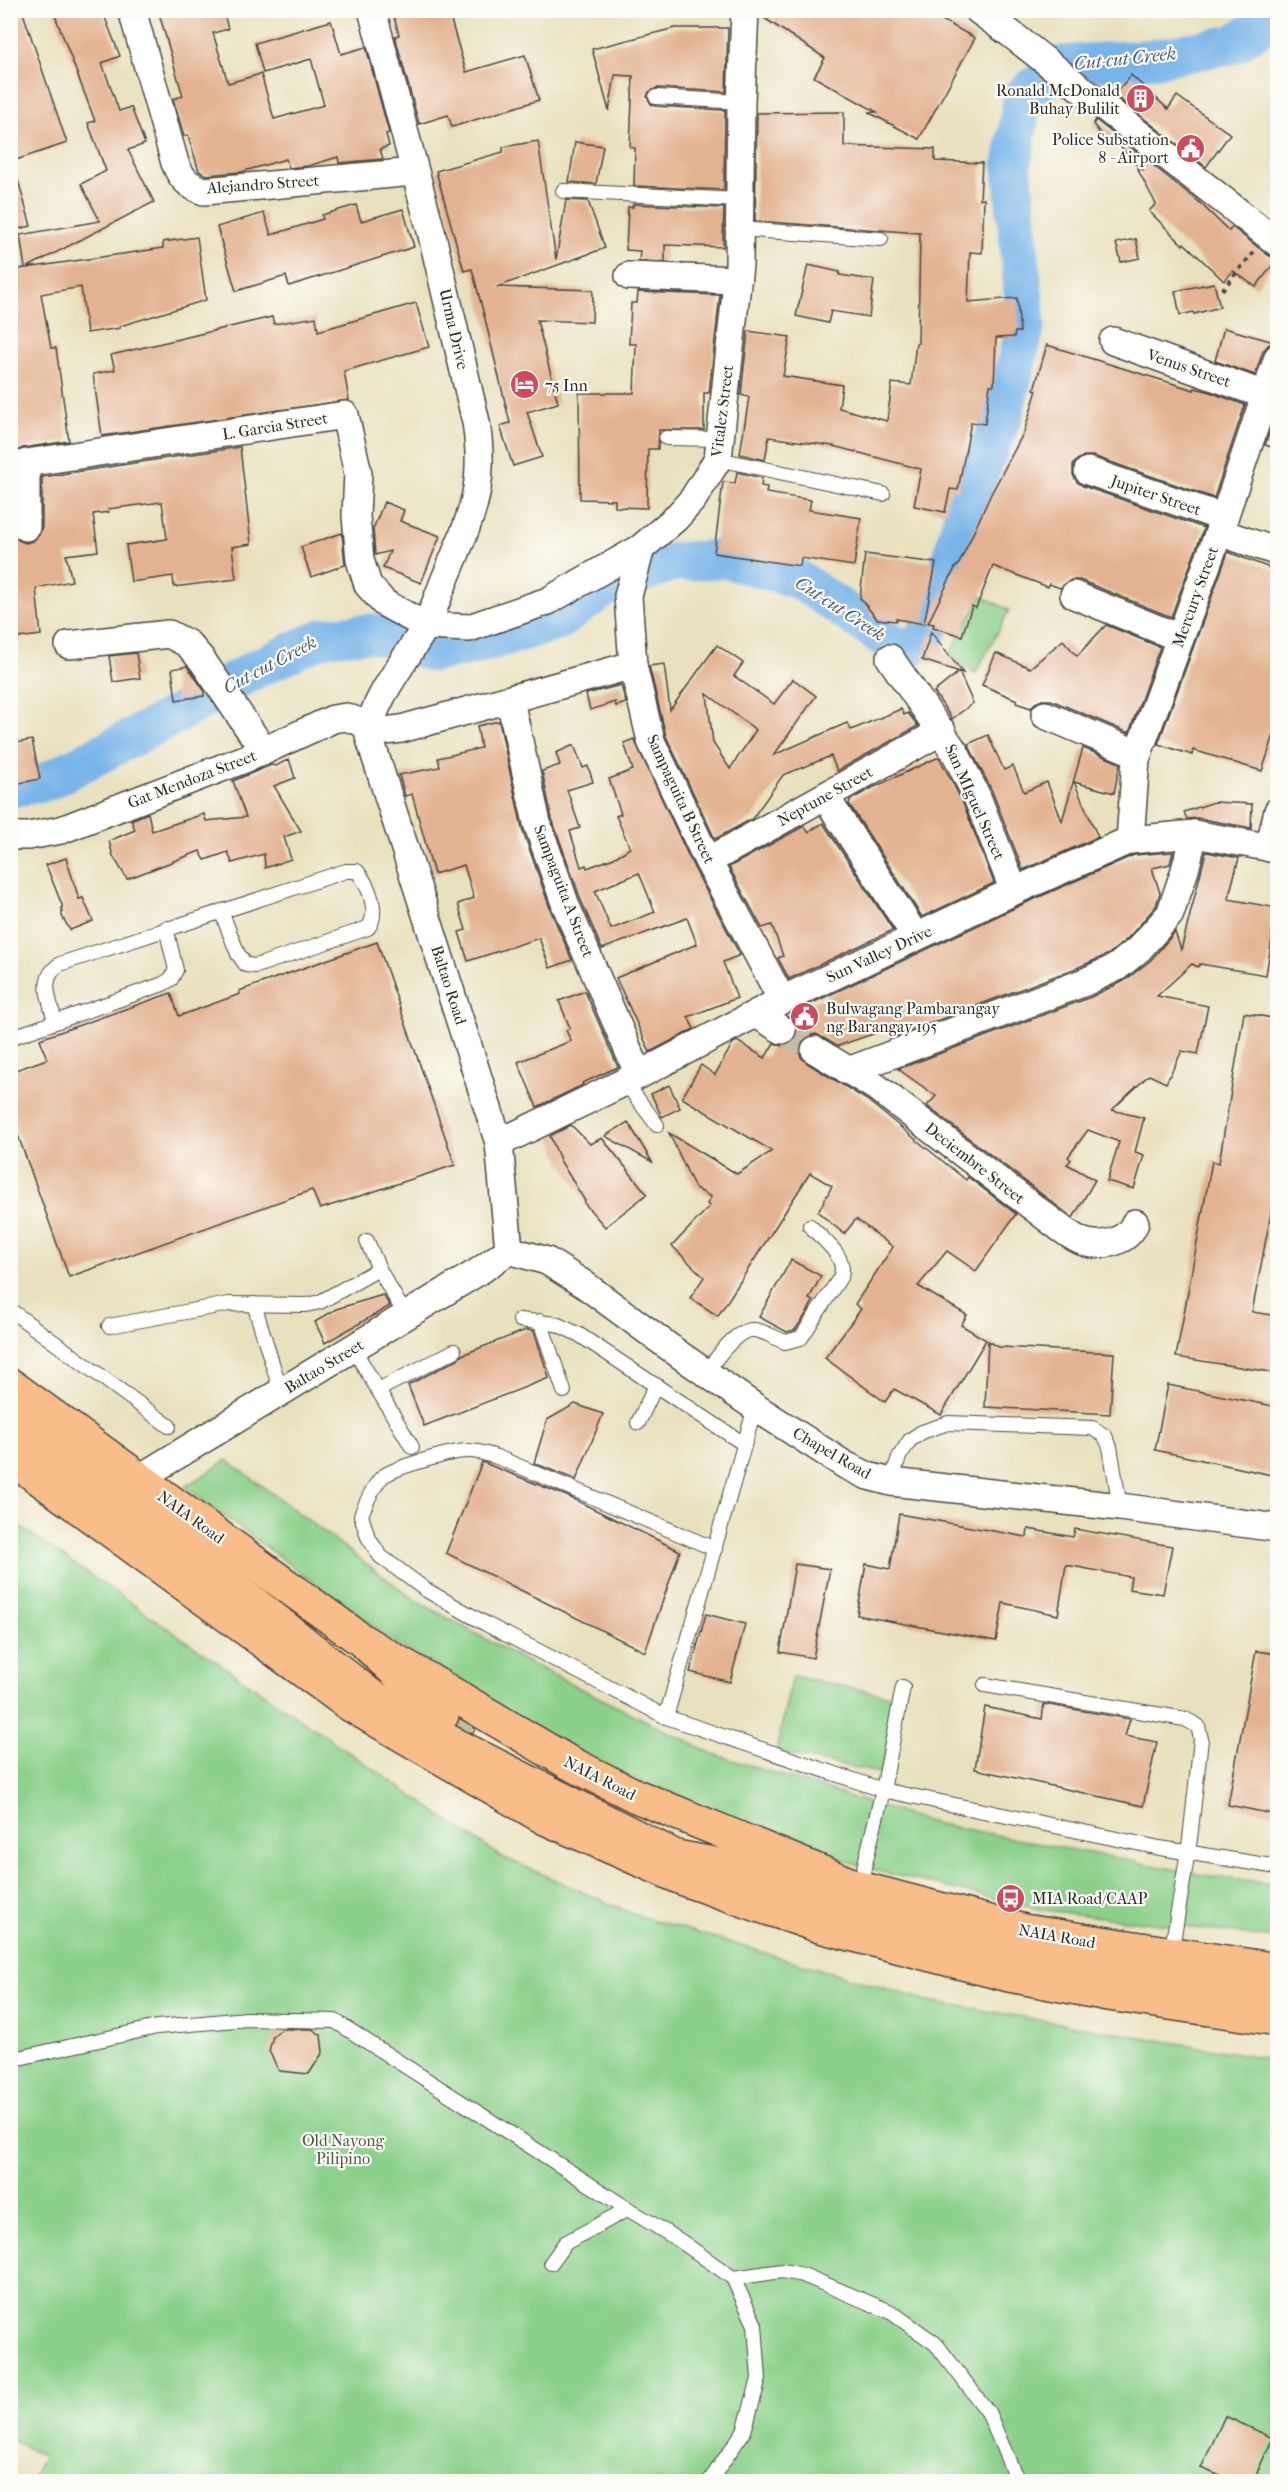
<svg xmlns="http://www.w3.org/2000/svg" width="1288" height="2492" font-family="'IM FELL French Canon',serif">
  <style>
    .green { fill: #8cd18b; stroke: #5c7e5b; stroke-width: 1.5 }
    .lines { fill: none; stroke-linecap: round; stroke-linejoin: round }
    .river { stroke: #77b4e9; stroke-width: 39 }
    .building { fill: #e3b290; fill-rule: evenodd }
    .street-tunnel { stroke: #c3bda1; stroke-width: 27; stroke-dasharray: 27 14; stroke-linecap: butt }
    .highway-tunnel { stroke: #c3bda1; stroke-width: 33; stroke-dasharray: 33 16; stroke-linecap: butt }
    .lane-casing { stroke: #484641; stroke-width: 16 }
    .street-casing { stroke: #484641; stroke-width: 30 }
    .primary-casing { stroke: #484641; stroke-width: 36 }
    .highway-casing { stroke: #484641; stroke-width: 36 }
    .path { stroke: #484641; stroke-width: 4; stroke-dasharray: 4.5 4.5; stroke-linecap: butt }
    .lane { stroke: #fff; stroke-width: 14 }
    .street { stroke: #fff; stroke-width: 27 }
    .primary { stroke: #f8bd89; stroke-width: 33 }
    .highway { stroke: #f8bd89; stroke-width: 33 }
    .labels { text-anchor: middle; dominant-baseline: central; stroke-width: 4.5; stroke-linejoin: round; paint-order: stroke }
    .poi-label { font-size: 16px; fill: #2b2b2b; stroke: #fdfcf7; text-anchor: start }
    .street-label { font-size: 16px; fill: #2b2b2b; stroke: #fdfcf7 }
    .park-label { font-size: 16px; fill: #485d48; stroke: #fdfcf7 }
    .water-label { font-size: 18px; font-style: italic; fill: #465b6e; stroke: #fdfcf7 }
  </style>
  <rect width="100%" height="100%" fill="#fdfcf7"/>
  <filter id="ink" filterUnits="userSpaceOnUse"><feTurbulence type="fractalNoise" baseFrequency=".0167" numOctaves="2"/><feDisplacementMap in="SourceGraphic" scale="12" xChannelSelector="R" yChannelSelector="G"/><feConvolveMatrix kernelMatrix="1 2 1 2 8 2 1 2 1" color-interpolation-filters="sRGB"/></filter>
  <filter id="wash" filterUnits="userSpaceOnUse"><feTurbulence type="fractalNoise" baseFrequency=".008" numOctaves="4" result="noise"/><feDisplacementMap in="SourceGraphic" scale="24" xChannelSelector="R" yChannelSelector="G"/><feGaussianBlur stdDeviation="1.35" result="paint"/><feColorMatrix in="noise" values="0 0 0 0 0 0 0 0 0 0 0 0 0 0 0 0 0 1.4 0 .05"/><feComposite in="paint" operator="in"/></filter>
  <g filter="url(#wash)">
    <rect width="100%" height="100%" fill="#e9e1be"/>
    <g class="green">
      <polygon points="981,596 1009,610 976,673 948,659"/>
      <polygon points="227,1460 415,1600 523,1660 713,1754 933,1823 1214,1877 1277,1885 1277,1938 1042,1910 878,1871 786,1842 643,1784 537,1729 393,1641 185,1487"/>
      <polygon points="10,1520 500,1856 633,1914 928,2001 1277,2060 1277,2481 31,2481 44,2456 10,2439"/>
      <polygon points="792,1676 896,1697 881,1773 776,1752"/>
    </g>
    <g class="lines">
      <polyline class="river" points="10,788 48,781 181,712 254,670 324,637 372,633 433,653 475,645 556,622 608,586 673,562 725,559 798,579 899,648 921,644 937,612 965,507 1003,417 1026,324 1012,166 1023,95 1062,65 1157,58 1234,44 1278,15"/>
    </g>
    <g id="blocks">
      <g class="building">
        <polygon points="10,10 22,10 67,143 10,162"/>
        <polygon points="53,10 102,10 120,56 102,63 119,111 131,107 145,144 128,150 154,202 26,268 163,248 163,242 197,237 206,300 120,326 120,328 87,333 81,287 41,294 51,348 56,348 69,441 23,448 16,451 10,462 10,363 13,363 12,353 16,353 10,323 10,303 17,301 12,270 25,268 20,235 100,221 81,184 106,171 88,123 95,121"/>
        <polygon points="158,10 223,10 228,29 213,33 228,83 261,74 274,119 324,105 311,59 263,73 255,43 331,21 341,54 366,47 389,133 386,134 389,146 380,149 383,159 339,163 338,157 308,166 289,168 286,159 241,172 206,175 199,171 188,135 184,136 173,99 183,96"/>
        <polygon points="392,10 448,10 466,72 525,55 539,100 452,127 448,115 419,124 395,36 399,35"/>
        <polygon points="761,10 924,10 975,38 919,139 868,112 877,112 814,77 825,58 761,16"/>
        <polygon points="675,28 728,28 726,92 657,88 649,92 647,97 651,104 655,106 725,110 724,190 634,186 635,148 630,147 633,76 615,75 609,111 592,49"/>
        <polygon points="1131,75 1168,109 1177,96 1230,134 1206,167 1114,95"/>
        <polygon points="844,112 844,146 935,149 935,161 982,163 980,199 984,199 982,253 970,252 968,302 1017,298 1020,332 1015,332 1014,337 996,338 994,385 990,385 985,424 971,422 958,490 950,489 945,512 914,506 921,469 833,446 769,437 765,460 740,454 749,397 741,395 748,331 790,337 783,376 842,385 839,408 887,421 892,383 911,385 916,343 918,343 920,233 755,221 757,113"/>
        <polygon points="1096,120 1198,201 1229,231 1232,227 1268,255 1277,259 1256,287 1233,271 1224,281 1184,243 1183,245 1149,211 1156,204 1137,168 1144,170 1134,163 1117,142 1110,147 1093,124"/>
        <polygon points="538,141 556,260 566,200 588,201 605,248 497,287 593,290 592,322 537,320 558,403 527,412 542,457 513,466 500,426 510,423 485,319 472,269 464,271 436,171 503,152 503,147"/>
        <polygon points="575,142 603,146 596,184 569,182"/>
        <polygon points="10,173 16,173 31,226 10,231"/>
        <polygon points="633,204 724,208 723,247 665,245 665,262 639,261 640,251 626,250 628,207 633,207"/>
        <polygon points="356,205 361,221 403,209 414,247 289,286 286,276 236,291 217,227 264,213 271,235 323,219 322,215"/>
        <polygon points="1136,239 1140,258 1121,262 1116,243"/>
        <polygon points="808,265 840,272 839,275 874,280 869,317 831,311 828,323 796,316"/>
        <polygon points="1214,283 1220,307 1194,314 1193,312 1180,315 1175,291"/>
        <polygon points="638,292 720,295 709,393 704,393 704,430 659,430 658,449 648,449 647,508 615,507 615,500 580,499 579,393 634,393 636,344 629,344 631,303 637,303"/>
        <polygon points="416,303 429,347 344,371 349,400 102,436 93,374 115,370 111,355 272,317 274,324 316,317 318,331"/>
        <polygon points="1224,328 1274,342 1268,345 1263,351 1255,375 1215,361"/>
        <polygon points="1047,345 1194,390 1195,388 1207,391 1245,405 1214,498 1093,456 1084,456 1077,460 1073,465 1073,475 1077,482 1083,486 1204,528 1171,617 1080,580 1071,580 1060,588 1049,584 1048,587 993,566 976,608 972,606 962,636 933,627 934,624 928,623 956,566 958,566 991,494 1024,432 1037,390 1034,389"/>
        <polygon points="1278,408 1278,449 1265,445"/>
        <polygon points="240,447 251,544 232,547 236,579 174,587 173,576 131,582 126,545 167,539 162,502 108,509 109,512 93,514 98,551 66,555 72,581 36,588 41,635 10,639 10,528 18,540 25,543 33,541 39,535 42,527 42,477"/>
        <polygon points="737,472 762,478 761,486 767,487 766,493 811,500 809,510 861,518 854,566 801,558 800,566 714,553 723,482 735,483"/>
        <polygon points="384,502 404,510 400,521 440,536 421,583 383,568 390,551 375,555 373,529"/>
        <polygon points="342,533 345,565 311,577 301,547"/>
        <polygon points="1228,552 1278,571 1278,723 1262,771 1193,750 1192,755 1158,744"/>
        <polygon points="865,554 936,563 924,624 896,619 896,621 877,619 860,598"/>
        <polygon points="1106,625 1160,647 1129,733 1051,700 1042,700 1035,703 1031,708 1016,703 1017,700 982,685 996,653 1030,668 1063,640 1077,656"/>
        <polygon points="931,632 963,673 922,660"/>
        <path d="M 717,645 L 743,663 L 734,676 L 774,704 L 793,679 L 816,696 L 774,755 L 847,723 L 851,730 L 901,709 L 904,715 L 908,713 L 918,726 L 837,771 L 831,756 L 783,775 L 752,819 L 715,839 L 666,736 L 649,666 L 664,664 L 670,710 ZM 707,694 L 756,730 L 730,769 L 713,743 Z"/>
        <polygon points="136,653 140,678 113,682 109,656"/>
        <polygon points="187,666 204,690 204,696 176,700 172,669"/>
        <polygon points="959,672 973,703 952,719 934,692"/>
        <polygon points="621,685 626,703 616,706 615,702 590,710 586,694"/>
        <polygon points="499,721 522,828 551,911 572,960 550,968 539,938 468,961 459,932 466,930 458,904 474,898 464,865 434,874 412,794 405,796 399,775 440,767 438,758 481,748 477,726"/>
        <polygon points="988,735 1004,770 1013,766 1024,792 1047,782 1062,821 1083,748 1120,763 1114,793 1074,782 1098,837 1023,870 992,791 968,744"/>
        <path d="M 634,739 L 694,868 L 740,955 L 723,962 L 737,998 L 688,1017 L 694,1029 L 650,1052 L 616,978 L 697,944 L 687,918 L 602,949 L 581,900 L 552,819 L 542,771 L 560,765 L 556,753 L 574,745 L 583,768 L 588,766 L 593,782 L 567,790 L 580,828 L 570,831 L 581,867 L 586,865 L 587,868 L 614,858 L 630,848 L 616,816 L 621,814 L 609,779 L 633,770 L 624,743 ZM 639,873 L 655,912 L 611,929 L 595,891 Z"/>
        <polygon points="32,740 40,779 10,785 10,744"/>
        <polygon points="939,757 963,803 994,883 922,917 849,804 850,800 874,787"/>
        <polygon points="289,759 295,778 274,786 301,831 284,837 291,859 265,868 264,854 232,863 228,852 205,860 200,851 127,879 113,856 109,841 135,830 131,820 148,813 152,831 204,814 206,821 246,817 233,781 271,765 276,766"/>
        <polygon points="1214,802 1252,804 1251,828 1197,818 1187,819 1184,812"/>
        <polygon points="823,823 893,930 789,979 778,958 783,956 772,925 762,928 729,867 804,826 808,832"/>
        <polygon points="1173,852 1170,864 1152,868 1160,893 1156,906 1128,938 1109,954 1079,967 891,1038 887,1029 838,1046 816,1034 808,1036 801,1042 799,1050 801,1057 807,1063 867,1100 966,1180 968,1177 1016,1214 976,1271 947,1251 918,1286 967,1315 961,1325 986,1340 941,1415 894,1389 885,1402 825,1358 861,1309 855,1304 893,1247 856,1219 844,1234 818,1212 832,1186 810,1173 718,1316 690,1298 704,1277 672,1246 710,1206 707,1204 711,1197 695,1188 669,1133 737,1174 772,1151 682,1098 701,1065 715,1075 733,1043 737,1041 765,1058 774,1043 782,1046 789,1044 795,1039 798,1030 796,1022 790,1017 793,1012 1021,905 1134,855"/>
        <polygon points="1206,852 1239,858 1228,899 1277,908 1266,975 1200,964 1198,967 1192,964 1157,996 1208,1006 1198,1054 1182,1051 1166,1083 1149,1075 1112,1110 1144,1118 1135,1152 1144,1155 1134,1189 1107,1181 1119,1142 1088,1130 1068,1157 1071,1160 1067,1164 1095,1180 1073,1218 927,1106 936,1096 898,1069 1091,997 1124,981 1151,960 1175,932 1181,950"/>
        <polygon points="66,858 79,899 83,898 93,921 70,930 62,916 62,905 46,865"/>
        <polygon points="377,942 455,1165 320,1209 312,1190 69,1277 10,1113 10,1072 47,1059 40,1039 171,993 179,1016 240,994 239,991"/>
        <polygon points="585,991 618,1067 582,1083 583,1085 537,1107 518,1062 571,1041 566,1030 570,1028 559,1001"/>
        <polygon points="1244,1013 1278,1019 1278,1177 1252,1312 1278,1316 1278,1373 1176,1357 1212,1161 1219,1163"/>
        <polygon points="669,1085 680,1108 662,1117 651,1094"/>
        <polygon points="628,1122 652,1162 605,1136"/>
        <polygon points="571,1125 590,1144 602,1138 647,1194 605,1227 584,1203 585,1201 561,1162 550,1136"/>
        <polygon points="791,1260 821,1276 809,1299 813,1301 807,1313 795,1330 787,1332 759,1317"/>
        <polygon points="383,1295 390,1306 325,1343 315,1322 336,1309"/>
        <polygon points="526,1330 534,1331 549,1378 424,1426 408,1385 458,1359 462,1355"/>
        <polygon points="988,1341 999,1347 1114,1353 1110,1414 985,1407"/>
        <polygon points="1168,1385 1278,1407 1278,1447 1272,1475 1155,1450"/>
        <polygon points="575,1404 603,1414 576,1480 534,1463 547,1420"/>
        <polygon points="482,1462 569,1497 680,1551 645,1652 446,1553"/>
        <polygon points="899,1514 1027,1537 1028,1529 1073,1537 1075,1529 1172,1546 1163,1594 1129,1589 1131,1577 1066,1565 1058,1615 1003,1603 996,1641 857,1615 866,1564 890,1569"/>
        <polygon points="795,1564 830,1569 813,1658 780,1652"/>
        <polygon points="706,1614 745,1624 730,1682 690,1672"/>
        <polygon points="1256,1651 1278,1654 1278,1815 1228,1805"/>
        <polygon points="1044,1704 1130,1719 1125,1736 1157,1742 1143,1806 975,1769 985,1707 1042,1719"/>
        <polygon points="460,1720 475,1729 473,1733 457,1725"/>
        <polygon points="282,2029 312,2029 321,2035 323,2052 309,2074 279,2071 269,2051 273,2036"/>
        <polygon points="1225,2416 1273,2438 1253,2481 1232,2481 1201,2468"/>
      </g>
    </g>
  </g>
  <g filter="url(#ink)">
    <use href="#blocks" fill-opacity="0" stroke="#484641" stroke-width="1.5"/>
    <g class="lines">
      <polyline class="street-tunnel" points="782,1030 815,1050"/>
      <polyline class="highway-tunnel" points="442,1715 474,1732"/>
      <defs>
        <g id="lane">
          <polyline points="656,97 741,102"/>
          <polyline points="563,191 739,200"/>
          <polyline points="739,229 881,239"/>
          <polyline points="666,438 720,439"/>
          <polyline points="718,459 883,494"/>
          <path d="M 55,1022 C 50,999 38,979 60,964 L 346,871 L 357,871 C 369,885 380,913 368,928 L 256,966 L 246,965 L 238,954 L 221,911"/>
          <polyline points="10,1038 163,984 171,979 176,970 166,928"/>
          <polyline points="625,1082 657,1125"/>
          <polyline points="367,1241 379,1269 406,1316"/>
          <polyline points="254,1304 281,1392"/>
          <polyline points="10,1310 169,1426"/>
          <polyline points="520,1320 556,1324 578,1334 744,1444"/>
          <polyline points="540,1321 564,1391"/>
          <polyline points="109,1326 229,1304 306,1305 320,1302 379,1269"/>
          <polyline points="353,1348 412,1447"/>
          <path d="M 706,1373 C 715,1360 736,1328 754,1330 C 764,1331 775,1338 785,1342 L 801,1338 L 841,1276 C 847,1256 823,1240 810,1226"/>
          <polyline points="378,1390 454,1351"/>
          <polyline points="638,1423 656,1385"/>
          <polyline points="891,1482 899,1457 910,1440 922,1432 948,1423 1092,1428 1105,1436 1110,1447 1120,1507"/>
          <path d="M 715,1549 L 497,1457 C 489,1455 479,1451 470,1451 C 455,1450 391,1468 381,1478 C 372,1488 366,1503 361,1515 L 368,1537 L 380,1556 L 426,1590 L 486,1624 L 666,1717 L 883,1790 L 1160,1848 L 1278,1867"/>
          <polyline points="985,1685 1185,1719 1198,1726 1201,1739 1190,1839 1171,1954"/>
          <polyline points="666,1717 755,1407"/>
          <polyline points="859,1888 883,1790 903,1687"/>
          <polyline points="10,2060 157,2027 247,2019 335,2021 628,2209"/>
          <polyline points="551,2263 565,2243 628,2209 682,2242 733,2278 782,2271 803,2275 891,2312 936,2344 988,2412 1013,2471 1020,2482"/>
          <polyline points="709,2482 744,2431 759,2379 755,2325 733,2278"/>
        </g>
        <g id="street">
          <path d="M 132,10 L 175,163 C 181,178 188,186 204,191 L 414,172"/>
          <path d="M 372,10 L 431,231 L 476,422 C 486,487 472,514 448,572 C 440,590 434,610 425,627 C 409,656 369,704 369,736 L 499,1143 L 509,1250"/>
          <polyline points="978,10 1011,34 1278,243"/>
          <polyline points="629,276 737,280"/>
          <polyline points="1113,341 1265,395"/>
          <polyline points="1088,471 1224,518"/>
          <polyline points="26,527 26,463 345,415 358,473 356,516 360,560 368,585 384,603 426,626 469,628 548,601 641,548 676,518 693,499 718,459 739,265 741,102 745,10"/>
          <polyline points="1219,532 1278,552"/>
          <polyline points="641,548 628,596 633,665 651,741 708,861 782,1000"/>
          <polyline points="1074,595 1180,638"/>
          <polyline points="69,645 169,634 188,644 202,660 264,751"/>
          <polyline points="890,658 956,754 977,797 1014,891"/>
          <polyline points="510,700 537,823 566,906 639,1075"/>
          <polyline points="1045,715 1138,754"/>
          <polyline points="825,796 916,937"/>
          <polyline points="10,836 28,836 61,830 250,757 333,719 346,717 385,731 401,729 633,665"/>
          <polyline points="1130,840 1136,759 1224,518 1278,357"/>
          <polyline points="1269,848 1278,811"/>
          <polyline points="708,861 942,731"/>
          <polyline points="756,1014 782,1030"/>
          <path d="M 815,1050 L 876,1087 L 1055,1224 C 1064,1231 1076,1240 1087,1243 C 1106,1247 1128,1241 1135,1223"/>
          <polyline points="848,1071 1085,982 1117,967 1139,949 1170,914 1185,870 1194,834"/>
          <polyline points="499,1143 639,1075 782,1000 1014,891 1130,840 1194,834 1278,849"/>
          <polyline points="509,1250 547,1261 585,1285 680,1355 755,1407 845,1465 868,1476 891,1482 1120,1507 1278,1528"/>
          <polyline points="138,1479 481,1270 509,1250"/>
        </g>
        <g id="primary">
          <polyline points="10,1385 364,1642 568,1762 636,1796 859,1888 1024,1931 1278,1970"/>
          <polyline points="10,1457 349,1704 545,1818 686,1880 816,1925 1009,1975 1108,1994 1278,2019"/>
        </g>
        <g id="highway">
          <polyline points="10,1407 34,1439 174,1540 367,1693 438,1736 676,1857 752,1871 787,1881 824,1894 992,1944 1159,1974 1278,1990"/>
          <polyline points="364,1642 442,1715"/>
        </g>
      </defs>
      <use href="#lane" class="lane-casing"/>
      <use href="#street" class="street-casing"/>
      <use href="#primary" class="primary-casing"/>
      <use href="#highway" class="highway-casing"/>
      <polyline class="path" points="1222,290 1254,252"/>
      <use href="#lane" class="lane"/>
      <use href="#street" class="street"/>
      <use href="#primary" class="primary"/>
      <use href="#highway" class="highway"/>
    </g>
  </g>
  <defs>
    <symbol id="building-disc" viewBox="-11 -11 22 22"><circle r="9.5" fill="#d1495b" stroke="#fdfcf7"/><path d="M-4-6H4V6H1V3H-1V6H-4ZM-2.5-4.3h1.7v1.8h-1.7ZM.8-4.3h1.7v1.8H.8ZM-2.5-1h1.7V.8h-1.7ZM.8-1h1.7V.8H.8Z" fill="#fff"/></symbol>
    <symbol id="civic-disc" viewBox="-11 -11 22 22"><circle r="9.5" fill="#d1495b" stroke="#fdfcf7"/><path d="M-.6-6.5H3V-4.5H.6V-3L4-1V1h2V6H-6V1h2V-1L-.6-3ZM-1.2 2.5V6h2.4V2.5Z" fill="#fff"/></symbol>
    <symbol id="hotel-disc" viewBox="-11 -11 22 22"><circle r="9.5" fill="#d1495b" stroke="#fdfcf7"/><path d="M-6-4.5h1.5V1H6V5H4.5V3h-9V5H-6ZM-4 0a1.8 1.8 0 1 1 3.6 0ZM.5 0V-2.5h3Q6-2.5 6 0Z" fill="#fff"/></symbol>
    <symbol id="bus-disc" viewBox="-11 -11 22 22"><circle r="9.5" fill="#d1495b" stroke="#fdfcf7"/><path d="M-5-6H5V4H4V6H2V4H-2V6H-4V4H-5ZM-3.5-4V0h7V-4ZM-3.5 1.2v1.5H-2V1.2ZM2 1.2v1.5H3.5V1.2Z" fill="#fff"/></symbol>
  </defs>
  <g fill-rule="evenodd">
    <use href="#building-disc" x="1124" y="82" width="33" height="33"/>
    <use href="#civic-disc" x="1174" y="132" width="33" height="33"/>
    <use href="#hotel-disc" x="508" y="368" width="33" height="33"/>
    <use href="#civic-disc" x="788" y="1000" width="33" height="33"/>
    <use href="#bus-disc" x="994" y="1882" width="33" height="33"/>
  </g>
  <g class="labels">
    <g class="poi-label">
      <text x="1120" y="90" text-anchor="end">Ronald McDonald<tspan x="1120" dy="18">Buhay Bulilit</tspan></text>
      <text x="1169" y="139" text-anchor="end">Police Substation<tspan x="1169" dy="18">8 - Airport</tspan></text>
      <text x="545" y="385">75 Inn</text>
      <text x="826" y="1008">Bulwagang Pambarangay<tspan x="826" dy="18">ng Barangay 195</tspan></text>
      <text x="1032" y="1898">MIA Road/CAAP</text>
    </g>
    <g class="street-label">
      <text transform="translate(263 184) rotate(-4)">Alejandro Street</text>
      <text transform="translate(454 329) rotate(77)">Urma Drive</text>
      <text transform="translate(1189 368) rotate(19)">Venus Street</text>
      <text transform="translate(722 411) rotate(-83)">Vitalez Street</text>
      <text transform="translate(275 426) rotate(-9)">L. Garcia Street</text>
      <text transform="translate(1156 495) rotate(19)">Jupiter Street</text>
      <text transform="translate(1195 597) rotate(-70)">Mercury Street</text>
      <text transform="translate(192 779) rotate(-21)">Gat Mendoza Street</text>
      <text transform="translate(825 796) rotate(-29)">Neptune Street</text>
      <text transform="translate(681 799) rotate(65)">Sampaguita B Street</text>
      <text transform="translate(975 802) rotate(66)">San MIguel Street</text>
      <text transform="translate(564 891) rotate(69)">Sampaguita A Street</text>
      <text transform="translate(879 954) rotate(-25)">Sun Valley Drive</text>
      <text transform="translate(449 985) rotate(72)">Baltao Road</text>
      <text transform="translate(975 1163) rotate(38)">Deciembre Street</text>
      <text transform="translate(324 1366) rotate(-31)">Baltao Street</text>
      <text transform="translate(832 1453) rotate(30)">Chapel Road</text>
      <text transform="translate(191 1517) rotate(36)">NAIA Road</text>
      <text transform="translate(600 1778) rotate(27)">NAIA Road</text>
      <text transform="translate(1057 1936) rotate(10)">NAIA Road</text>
    </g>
    <g class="park-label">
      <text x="343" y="2140">Old Nayong<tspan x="343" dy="18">Pilipino</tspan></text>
    </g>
    <g class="water-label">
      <text transform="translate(1125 59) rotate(-6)">Cut-cut Creek</text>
      <text transform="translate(840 609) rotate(33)">Cut-cut Creek</text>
      <text transform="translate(270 665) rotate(-28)">Cut-cut Creek</text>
    </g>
  </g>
  <rect width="1288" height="2492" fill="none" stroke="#fdfcf7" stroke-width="36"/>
</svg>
